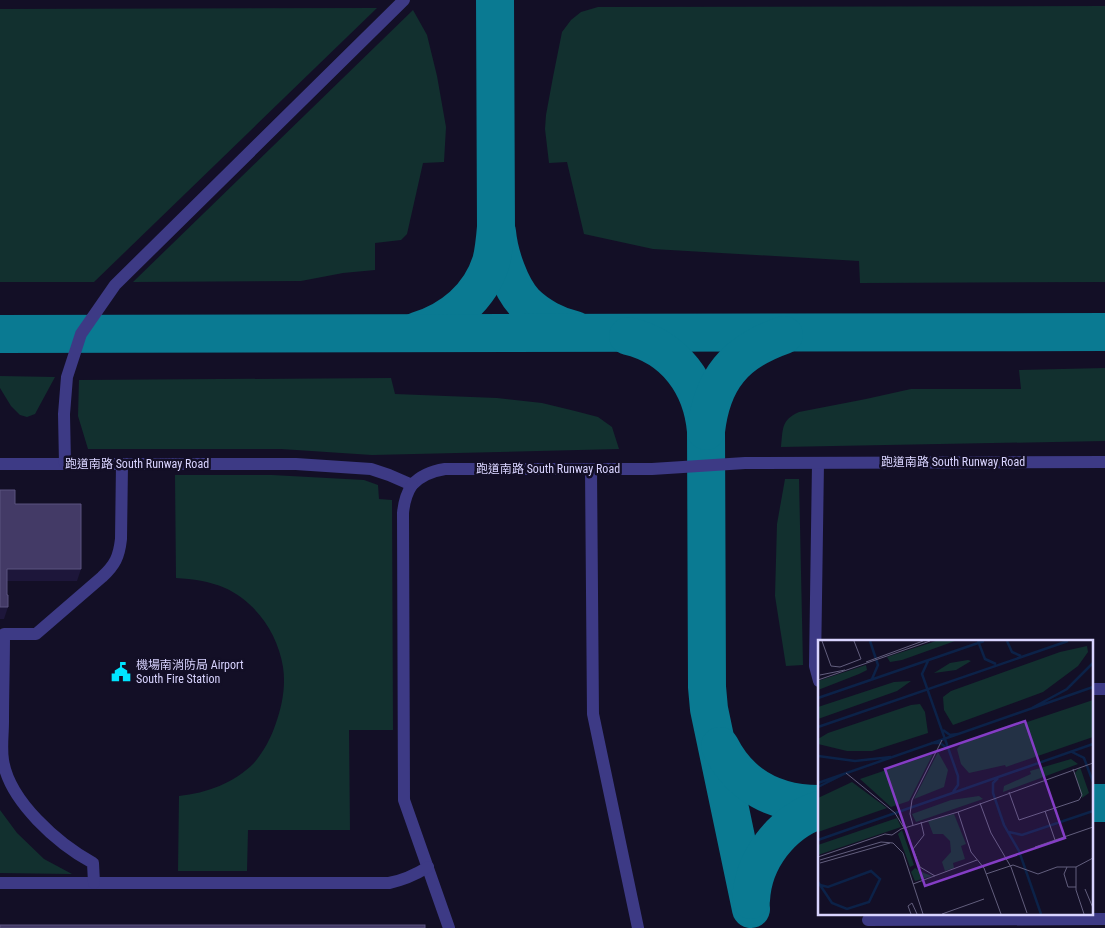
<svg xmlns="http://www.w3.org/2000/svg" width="1105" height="928" font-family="'Roboto Condensed','Noto Sans TC',sans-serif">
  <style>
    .green { fill: #12302f }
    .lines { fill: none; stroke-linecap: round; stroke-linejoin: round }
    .taxiway { stroke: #0a7a92; stroke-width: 38 }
    .minor { stroke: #3d3a85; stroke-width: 12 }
    .shaded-wall { fill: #1d163a }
    .building { fill: #433a66; stroke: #5a527e }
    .labels { text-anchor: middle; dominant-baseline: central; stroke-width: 5; stroke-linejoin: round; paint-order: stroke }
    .street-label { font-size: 12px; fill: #d9d4ff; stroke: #130f26 }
    .poi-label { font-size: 12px; fill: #d9d4ff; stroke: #130f26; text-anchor: start }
    .inset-river { fill: none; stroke: #0c2248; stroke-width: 2.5 }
    .inset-road { fill: none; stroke: #625e7d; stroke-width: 1 }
    .view { fill: #843dc5; fill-opacity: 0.15; stroke: #843dc5; stroke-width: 2.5 }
    .inset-edge { fill: none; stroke: #d9d4ff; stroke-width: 2.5 }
  </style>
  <rect width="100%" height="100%" fill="#130f26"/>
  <g class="green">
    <polygon points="1105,6 1105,282 860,283 859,261 653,249 584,234 567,162 549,163 545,129 546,115 553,77 562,32 571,20 581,12 598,7"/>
    <polygon points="377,8 94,282 0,282 0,9"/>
    <polygon points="413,10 427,35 437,76 446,127 444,162 423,163 407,234 401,240 375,243 375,270 343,273 301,281 133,282"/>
    <path d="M 1105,368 L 1105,441 L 781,447 C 783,429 781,420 799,412 L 866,399 L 911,389 L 1021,389 L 1019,370 Z"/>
    <polygon points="0,376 55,377 35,414 27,417 20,415 11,406 0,388"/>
    <polygon points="391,378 395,394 497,398 542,403 575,411 598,417 612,427 619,449 372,455 281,449 88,449 78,416 79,380"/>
    <path d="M 175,475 L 272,475 L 364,480 L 378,485 L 379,499 L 392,500 L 393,730 L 349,730 L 350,830 L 248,830 L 247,871 L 178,871 L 179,796 C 207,793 234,783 254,763 C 264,751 271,738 276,723 C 282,706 286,686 283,667 C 278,634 256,602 225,588 C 209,581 193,579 176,578 Z"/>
    <polygon points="785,479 799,479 803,665 786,666 775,596 777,524"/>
    <polygon points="0,810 17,833 44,859 72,874 0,873"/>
  </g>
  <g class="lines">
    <g class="taxiway">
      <path d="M 497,232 C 499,254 510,287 525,303 C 538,316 557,326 575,330"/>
      <path d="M 417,331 C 451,321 480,297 491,262 C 494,251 495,239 496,227 L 495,0"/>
      <polyline points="0,334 1105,332"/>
      <path d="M 628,336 C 675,347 702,385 706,431 L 707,687 L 709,709 L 751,909"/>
      <path d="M 706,431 C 712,379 735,352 784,335"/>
      <path d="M 720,746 C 740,786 775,804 819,804"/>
      <polyline points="1091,803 1105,803"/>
      <path d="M 751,900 C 753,860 781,823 819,810"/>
    </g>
    <g class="minor">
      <polyline points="818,463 815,666 819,681"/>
      <path d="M 0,464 L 296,464 L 371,469 L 389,475 L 412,485 C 421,475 432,471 445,469 L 652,469 L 745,463 L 1105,462"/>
      <polyline points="65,464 64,414 67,377 81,334 115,285 404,0"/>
      <polyline points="591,469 593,714 638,928"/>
      <path d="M 412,485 C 406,494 404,502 403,513 L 404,800 L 449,928"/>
      <polyline points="1091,689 1105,689"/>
      <path d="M 0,883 L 389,883 C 404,880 415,875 428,867"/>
      <path d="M 94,883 L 93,863 C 58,844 9,801 3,760 C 1,748 3,734 3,722 C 3,692 4,663 4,634 L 36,634 L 102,577 C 115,565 119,557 121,539 L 122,464"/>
      <polyline points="868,920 1105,919"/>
    </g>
  </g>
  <g class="shaded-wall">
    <polygon points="7,569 81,569 77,581 3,581"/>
    <polygon points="0,607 8,607 4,619 0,619"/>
  </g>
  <g class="building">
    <polygon points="0,490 15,490 15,504 81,504 81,569 7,569 7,595 8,595 8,607 0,607"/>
    <rect x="0" y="925" width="425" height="3"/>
  </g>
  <defs>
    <symbol id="civic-bare" viewBox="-9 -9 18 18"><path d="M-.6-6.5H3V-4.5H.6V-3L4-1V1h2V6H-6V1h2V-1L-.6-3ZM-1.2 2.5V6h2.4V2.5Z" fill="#00e5ff" stroke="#130f26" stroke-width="2.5" paint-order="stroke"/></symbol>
  </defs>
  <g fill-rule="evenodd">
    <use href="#civic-bare" x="107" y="658" width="28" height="28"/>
  </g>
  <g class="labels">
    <g class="street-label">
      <text x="953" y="462">跑道南路 South Runway Road</text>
      <text x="137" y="464">跑道南路 South Runway Road</text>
      <text x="548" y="469">跑道南路 South Runway Road</text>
    </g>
    <g class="poi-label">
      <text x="136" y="665">機場南消防局 Airport<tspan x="136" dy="14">South Fire Station</tspan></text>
    </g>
  </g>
  <g transform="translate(818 640)">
    <rect width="275" height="275" fill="#130f26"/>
    <path d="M 118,1 L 137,1 L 84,20 L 72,22 L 69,17 ZM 269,6 L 270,12 L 260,26 L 225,52 L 135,85 L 126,70 L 125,57 L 133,51 L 242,12 ZM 150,20 L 153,21 L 138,30 L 116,33 L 132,23 ZM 48,25 L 49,30 L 41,34 L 0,50 L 0,41 ZM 93,41 L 79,51 L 0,79 L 0,67 L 76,42 ZM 275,60 L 275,97 L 188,127 L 187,125 L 151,133 L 143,124 L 139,109 L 143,104 ZM 93,65 L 102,64 L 107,72 L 110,93 L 54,111 L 29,111 L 0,104 L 0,99 L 10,93 ZM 120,112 L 130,130 L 126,147 L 96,159 ZM 115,114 L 91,161 L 73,167 L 42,139 ZM 253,119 L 260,124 L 185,152 L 186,146 L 213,134 L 212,131 ZM 262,127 L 271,153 L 264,158 L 257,133 ZM 34,142 L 69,168 L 0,192 L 0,158 ZM 161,156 L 165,159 L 98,182 L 94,174 L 133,160 ZM 136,174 L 148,204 L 143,206 L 147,219 L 135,223 L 136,228 L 127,231 L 124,222 L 133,212 L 132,201 L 125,194 L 115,194 L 110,181 ZM 79,178 L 83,187 L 0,215 L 0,205 ZM 84,190 L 96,225 L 92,227 L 80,194 ZM 97,228 L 106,233 L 114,236 L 97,241 L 93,232 Z" fill="#12302f"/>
    <path class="inset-river" d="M 52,1 L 60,25 L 54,39M 160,1 L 167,19 L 178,24M 189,1 L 194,12 L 203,16M 110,21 L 104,34 L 140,136 L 140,145 L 135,152M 0,58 L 166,1M 214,68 L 249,49 L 275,23M 0,87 L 250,1M 125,90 L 132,95 L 140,94M 113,103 L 122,103 L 129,108M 254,112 L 266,118 L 275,142M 0,116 L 37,121 L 73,117M 180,138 L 175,143 L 175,153 L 186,185 L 201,211 L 223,274M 0,143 L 275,47M 0,147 L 28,133M 191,192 L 204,195 L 275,171M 0,200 L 275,104M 0,242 L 14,263 L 29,269 L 51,262 L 62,239 L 53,231 L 10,247 L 2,245"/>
    <path class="inset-road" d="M 4,1 L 13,26 L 22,27 L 43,19 L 36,1M 48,22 L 105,1M 2,35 L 27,30M 0,40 L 112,1M 28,133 L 77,173 L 86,188M 191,152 L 201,180 L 261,160 L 264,155 L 255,129M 162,163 L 173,193 L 193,227 L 209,273M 227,171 L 237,200M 140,172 L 153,212 L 166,228 L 183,274M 103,182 L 106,195 L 95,209 L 102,227 L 117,236M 95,185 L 92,174 L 94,160 L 124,100M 217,207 L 275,187M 0,217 L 67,194 L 74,195 L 83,189 L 140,172 L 275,123M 2,220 L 63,202 L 75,203 L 85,213 L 105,274M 2,223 L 72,203M 249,227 L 246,234 L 250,247 L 258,247M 168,234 L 195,225 L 220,234 L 239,227 L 258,227M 95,244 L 159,220M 267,249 L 275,268M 93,274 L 90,266 L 94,263 L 99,274M 124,274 L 166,259M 266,274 L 258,250 L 258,227 L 275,218"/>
    <path class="view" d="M 207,81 L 247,198 L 107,246 L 67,129 Z"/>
    <rect width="275" height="275" class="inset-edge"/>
  </g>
</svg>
